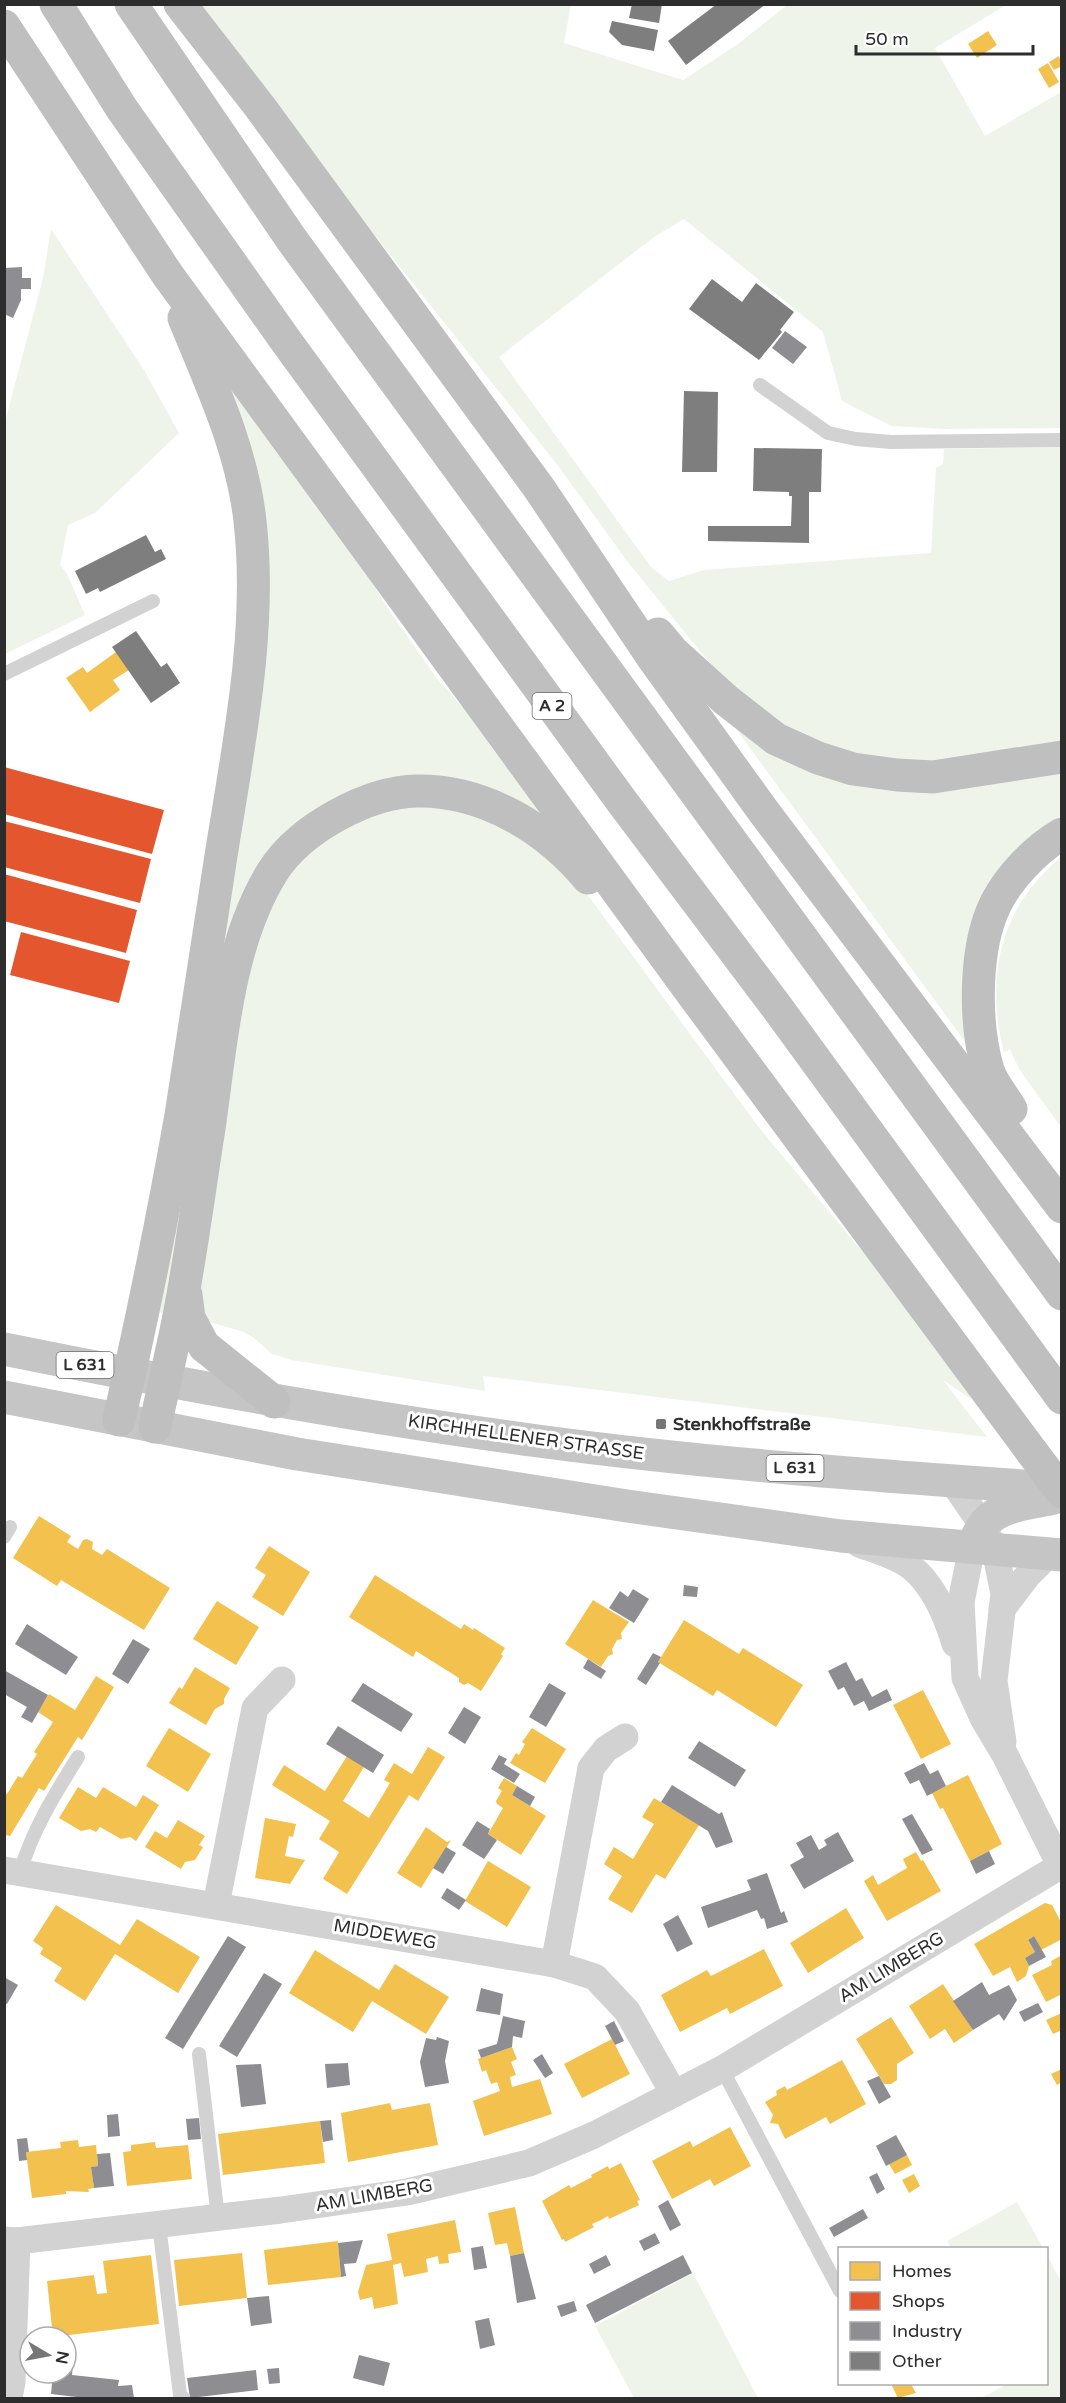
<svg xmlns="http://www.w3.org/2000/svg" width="1066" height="2403" font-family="'Varela Round',sans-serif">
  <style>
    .green { fill: #eff4eb }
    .homes { fill: #f2c14e }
    .shops { fill: #e4572e }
    .industry { fill: #8d8d92 }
    .building { fill: #7e7e7e }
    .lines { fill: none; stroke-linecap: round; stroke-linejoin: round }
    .service { stroke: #d2d2d2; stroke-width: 14 }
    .minor { stroke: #d2d2d2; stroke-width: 27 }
    .primary { stroke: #c5c5c5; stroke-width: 33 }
    .motorway { stroke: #bfbfbf; stroke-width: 33 }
    .motorway-bridge { stroke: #bfbfbf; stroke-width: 33 }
    .poi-dot { fill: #767676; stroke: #fff; stroke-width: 2 }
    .labels { text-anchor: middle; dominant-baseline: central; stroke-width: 6; stroke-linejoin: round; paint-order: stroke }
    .shield { fill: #fff; stroke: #6c6c6c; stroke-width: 1.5 }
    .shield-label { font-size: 16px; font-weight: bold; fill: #2d2d2d }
    .poi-label { font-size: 18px; font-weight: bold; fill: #2d2d2d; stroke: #fff; text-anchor: start }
    .street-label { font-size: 18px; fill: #2d2d2d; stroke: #fff }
  </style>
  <rect width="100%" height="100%" fill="#fff"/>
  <g class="green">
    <polygon points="198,5 571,5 564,43 683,80 738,44 787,5 1006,5 935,48 985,136 1061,92 1061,428 946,429 891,426 842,401 823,332 684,219 654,237 499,357 651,567 669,581 704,570 931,553 936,468 943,464 944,449 1061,447 1061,744 927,765 852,753 818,742 783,724 721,677 627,561 559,467 357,213"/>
    <polygon points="51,229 144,370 179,433 95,513 68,525 60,565 67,574 85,615 5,654 5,422 43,278"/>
    <polygon points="228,381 353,552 389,610 436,677 496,745 549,817 436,779 266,861 169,1314 153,1311 261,680"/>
    <polygon points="737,725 796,759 1061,768 1061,824 1029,848 966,1043 736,729"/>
    <polygon points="412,804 488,815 571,876 590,898 760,1129 877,1269 971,1396 971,1399 943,1380 987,1437 483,1376 485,1391 291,1360 272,1354 254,1338 244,1332 206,1321 203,1309 199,1277 255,934 292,865 358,818"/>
    <path d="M 1061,857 L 1061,1127 L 1019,1069 L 1010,1049 L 1004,1053 C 985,976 999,909 1061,857 Z"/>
    <polygon points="1017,2202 1043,2248 951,2248 947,2241"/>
    <polygon points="1047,2255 1061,2282 1061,2398 981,2398 1008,2384 1046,2384"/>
    <polygon points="693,2273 758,2398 634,2398 595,2326"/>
  </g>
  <g class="homes">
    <polygon points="988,31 997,45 977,58 968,44"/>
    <polygon points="1059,56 1062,66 1054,70 1049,62"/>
    <polygon points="1048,63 1059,82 1049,88 1038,69"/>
    <polygon points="116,652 129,670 113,680 120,690 90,712 66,678 83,667 87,673"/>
    <polygon points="39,1516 71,1536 67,1542 78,1549 83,1540 87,1539 93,1542 92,1549 102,1555 107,1549 170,1588 144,1630 61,1580 57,1586 13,1558"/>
    <polygon points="269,1546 310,1572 283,1616 252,1597 266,1575 255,1568"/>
    <polygon points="375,1575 461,1629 464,1624 473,1630 474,1628 505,1648 501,1654 503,1656 481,1691 468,1683 464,1685 459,1682 459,1678 416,1651 413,1657 349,1617"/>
    <polygon points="593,1600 629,1622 621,1633 622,1639 617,1640 612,1649 613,1654 608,1656 601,1667 565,1644"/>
    <polygon points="217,1601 259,1627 236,1665 193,1639"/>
    <polygon points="684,1620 739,1654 743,1648 803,1685 776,1727 717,1690 713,1696 658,1662"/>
    <polygon points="195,1667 230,1688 224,1699 224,1704 215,1709 206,1725 169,1703 179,1687 182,1689"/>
    <polygon points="96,1676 114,1687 82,1740 78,1737 44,1791 39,1788 10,1836 5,1835 5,1793 7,1794 18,1776 22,1778 37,1754 34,1752 53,1722 38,1712 49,1694 75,1710"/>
    <polygon points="923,1690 951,1744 921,1759 893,1705"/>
    <polygon points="169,1728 211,1754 188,1792 146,1766"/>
    <polygon points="532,1728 566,1749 545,1783 510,1763 516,1753 519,1755 525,1744 522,1742"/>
    <polygon points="428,1747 445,1757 418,1801 409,1795 347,1894 323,1879 339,1852 319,1839 330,1821 272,1785 284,1765 325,1791 347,1756 364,1767 343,1801 369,1818 390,1783 384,1780 394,1763 412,1774"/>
    <polygon points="968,1775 1002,1844 970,1861 943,1808 940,1809 932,1793"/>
    <polygon points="504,1778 517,1786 512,1795 546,1816 521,1855 488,1834 503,1808 497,1804 496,1801 502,1791 498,1788"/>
    <polygon points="78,1787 96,1798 103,1787 136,1807 143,1795 159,1805 136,1841 130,1837 121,1839 100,1827 96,1832 90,1829 81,1831 59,1818"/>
    <polygon points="654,1798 699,1825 665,1879 656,1874 632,1913 608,1899 622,1876 604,1864 614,1847 633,1859 654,1824 642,1817"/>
    <polygon points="265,1818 296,1824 293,1837 289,1836 285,1856 305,1860 290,1884 255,1878"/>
    <polygon points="178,1820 205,1836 199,1845 203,1847 195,1860 185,1862 181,1869 145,1847 155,1831 167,1838"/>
    <polygon points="426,1827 447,1842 451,1840 421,1888 397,1873"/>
    <polygon points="916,1852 921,1861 923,1860 941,1891 887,1921 864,1881 873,1875 878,1885 907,1868 903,1859"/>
    <polygon points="488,1861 531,1887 507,1927 465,1901"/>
    <polygon points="1045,1903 1052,1905 1062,1924 1062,1939 1041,1950 1034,1936 1028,1940 1035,1952 1025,1958 1029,1966 1026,1976 1017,1982 1010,1967 993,1976 974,1944"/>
    <polygon points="56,1905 120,1945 137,1919 200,1957 178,1993 115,1954 85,2001 54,1981 62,1968 40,1954 43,1948 33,1941"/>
    <polygon points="846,1908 864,1938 808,1973 790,1943"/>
    <polygon points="764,1949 783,1986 730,2014 727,2008 680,2032 661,1995 707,1970 711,1976"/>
    <polygon points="315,1950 379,1990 395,1964 449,1997 426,2034 372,2001 353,2032 289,1993"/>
    <polygon points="1062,1955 1062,1994 1046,2002 1032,1975 1052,1965 1051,1961"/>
    <polygon points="943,1984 973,2030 954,2043 945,2029 930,2039 909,2006"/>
    <polygon points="1062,2013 1062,2030 1053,2034 1046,2020"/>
    <polygon points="891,2017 914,2053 897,2064 897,2080 891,2084 884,2084 856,2039"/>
    <polygon points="612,2039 630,2074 582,2098 564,2064"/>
    <polygon points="512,2047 517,2059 511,2062 516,2075 510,2077 512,2087 540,2079 552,2114 484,2136 473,2101 500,2091 497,2082 491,2084 486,2070 482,2072 478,2059"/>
    <polygon points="842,2060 866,2104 830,2124 826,2117 785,2139 778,2124 770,2123 773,2115 765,2102 777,2095 776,2091 785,2086 787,2090"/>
    <polygon points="1062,2069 1062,2082 1057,2085 1051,2074"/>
    <polygon points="390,2103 392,2110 430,2103 438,2145 348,2162 341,2113"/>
    <polygon points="320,2121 325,2163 223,2175 218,2134"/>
    <polygon points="730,2127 751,2166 714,2186 710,2179 672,2199 652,2161 690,2141 693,2147"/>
    <polygon points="78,2140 79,2147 96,2145 98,2166 91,2167 94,2188 88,2189 89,2192 66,2191 66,2194 32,2198 26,2152 61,2148 60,2142"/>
    <polygon points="155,2142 156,2148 188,2145 192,2179 127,2186 123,2152 131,2151 131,2145"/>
    <polygon points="907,2155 912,2165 895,2174 889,2164"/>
    <polygon points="621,2163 640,2200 637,2201 639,2205 609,2219 608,2216 601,2220 592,2224 594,2227 565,2242 564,2239 562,2240 542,2201 569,2185 571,2188 592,2177 591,2175 608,2166 609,2169"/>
    <polygon points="914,2174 920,2186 909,2193 902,2180"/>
    <polygon points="515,2207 524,2253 510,2256 507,2243 495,2245 488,2213"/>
    <polygon points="455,2220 461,2252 448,2254 449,2263 439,2264 438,2256 426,2259 428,2272 404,2277 401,2263 393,2265 398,2304 374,2309 372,2297 360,2300 358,2292 366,2265 392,2260 387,2234"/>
    <polygon points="338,2241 341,2277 268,2285 264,2250"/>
    <polygon points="242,2253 247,2298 179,2306 174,2260"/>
    <polygon points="151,2255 159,2324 53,2337 47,2281 94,2275 97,2294 107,2293 103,2261"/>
    <polygon points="891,2384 911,2384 916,2393 898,2398"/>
  </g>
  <g class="shops">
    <polygon points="4,767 164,810 152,854 4,814"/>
    <polygon points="4,821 151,859 140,903 4,867"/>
    <polygon points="4,874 137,910 126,953 4,921"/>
    <polygon points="21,932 130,961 119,1003 10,975"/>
  </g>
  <g class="industry">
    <polygon points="22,267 22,278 31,278 31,289 21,289 21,300 13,318 4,314 4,268"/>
    <polygon points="785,331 807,347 793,364 772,348"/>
    <polygon points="684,1585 698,1587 697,1597 683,1596"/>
    <polygon points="633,1589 649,1599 634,1623 609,1608 620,1591 628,1597"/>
    <polygon points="27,1624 78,1657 66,1675 15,1644"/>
    <polygon points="133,1639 150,1649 128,1684 112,1674"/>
    <polygon points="653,1653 661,1657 658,1662 660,1663 646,1685 637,1679"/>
    <polygon points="588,1659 606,1671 601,1679 583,1668"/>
    <polygon points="846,1662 856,1681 862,1678 872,1697 887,1689 892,1700 869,1711 864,1701 854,1706 844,1687 838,1690 828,1671"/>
    <polygon points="4,1670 48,1695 32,1723 21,1717 27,1707 4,1694"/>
    <polygon points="363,1683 413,1714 401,1732 351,1701"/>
    <polygon points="549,1683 566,1693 546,1727 529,1717"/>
    <polygon points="464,1707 481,1717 465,1744 448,1733"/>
    <polygon points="338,1726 384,1755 373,1773 326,1744"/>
    <polygon points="699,1741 746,1770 735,1787 688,1758"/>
    <polygon points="499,1755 507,1759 504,1764 520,1774 514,1783 491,1769"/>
    <polygon points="924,1763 930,1774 938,1770 946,1786 927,1796 919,1780 910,1784 904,1773"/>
    <polygon points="672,1785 719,1814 722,1812 733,1842 716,1848 708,1831 661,1802"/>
    <polygon points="517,1786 535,1797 530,1806 512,1795"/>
    <polygon points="912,1814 933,1850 922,1855 902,1819"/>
    <polygon points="477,1821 490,1829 488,1834 497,1840 484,1859 462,1845"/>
    <polygon points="838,1832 854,1861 804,1889 790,1865 804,1857 796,1843 811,1835 819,1850 827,1845 824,1840"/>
    <polygon points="446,1847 456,1853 443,1874 433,1868"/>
    <polygon points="989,1851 995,1864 976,1874 970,1861"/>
    <polygon points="767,1873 781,1913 784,1911 788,1922 767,1929 764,1918 761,1919 757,1910 708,1928 701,1907 751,1890 747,1880"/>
    <polygon points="447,1888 466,1900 459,1910 441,1898"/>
    <polygon points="678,1915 693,1944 677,1952 663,1924"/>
    <polygon points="228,1936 246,1947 183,2049 165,2038"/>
    <polygon points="1034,1936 1046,1957 1029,1966 1025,1958 1035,1952 1028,1940"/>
    <polygon points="264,1973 282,1984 237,2057 219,2046"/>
    <polygon points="4,1977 18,1985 7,2004 4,2003"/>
    <polygon points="982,1982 989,1995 1009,1985 1017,2000 1004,2021 999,2014 973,2030 953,2001"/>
    <polygon points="481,1988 503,1994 500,2015 476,2011"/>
    <polygon points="1038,2003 1043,2012 1024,2022 1019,2012"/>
    <polygon points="503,2016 525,2021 522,2038 513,2036 512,2047 481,2058 478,2050 497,2044"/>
    <polygon points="614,2021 624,2041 615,2045 605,2026"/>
    <polygon points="437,2037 449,2041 445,2061 449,2083 425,2087 420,2062 426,2038 436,2040"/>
    <polygon points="542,2054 553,2073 545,2078 533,2060"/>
    <polygon points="348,2063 350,2085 327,2088 325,2064"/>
    <polygon points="261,2064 266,2104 241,2107 236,2065"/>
    <polygon points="879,2076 891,2097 879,2104 867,2081"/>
    <polygon points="118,2114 120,2136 108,2137 107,2115"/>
    <polygon points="199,2118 201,2139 188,2140 186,2119"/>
    <polygon points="331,2120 333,2140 323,2142 320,2121"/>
    <polygon points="896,2135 907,2155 886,2166 876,2146"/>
    <polygon points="27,2138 29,2152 26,2152 27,2160 19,2161 17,2139"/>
    <polygon points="110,2153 114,2186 94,2188 91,2167 98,2166 97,2154"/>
    <polygon points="877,2173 885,2189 877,2194 869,2177"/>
    <polygon points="668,2200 681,2225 670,2231 658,2206"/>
    <polygon points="863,2209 868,2218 834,2237 829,2228"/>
    <polygon points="655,2233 660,2243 644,2251 639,2241"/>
    <polygon points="363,2240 356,2263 344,2264 346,2276 341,2277 338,2243"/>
    <polygon points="483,2246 487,2268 474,2270 471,2248"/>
    <polygon points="524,2253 536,2299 517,2303 510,2256"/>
    <polygon points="606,2255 611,2265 594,2274 589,2264"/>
    <polygon points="683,2255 692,2273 595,2323 586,2305"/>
    <polygon points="269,2296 272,2323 251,2326 247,2298"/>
    <polygon points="574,2301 577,2311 561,2317 557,2306"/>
    <polygon points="489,2318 495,2345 480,2349 475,2321"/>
    <polygon points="66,2353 74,2354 72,2375 119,2380 118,2386 132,2385 134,2398 85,2398 51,2394 53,2373 66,2373"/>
    <polygon points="359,2355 390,2363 384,2386 353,2378"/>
    <polygon points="279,2368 280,2383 269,2384 267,2369"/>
    <polygon points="256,2370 258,2390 190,2398 187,2378"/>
  </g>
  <g class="building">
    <polygon points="632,4 662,4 659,23 629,18"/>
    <polygon points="717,4 766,4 686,65 668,41"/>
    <polygon points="612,21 658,30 654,51 622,45 609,32"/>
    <polygon points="712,279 742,302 756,283 794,312 780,330 782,332 759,360 689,309"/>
    <polygon points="684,391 718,392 717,472 682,472"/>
    <polygon points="754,448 822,449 821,492 809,492 809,543 708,541 708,526 791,526 792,496 789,496 789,492 753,491"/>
    <polygon points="146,535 155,552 161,549 166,559 100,592 98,588 86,594 75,571"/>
    <polygon points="136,631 161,667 167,663 180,683 151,703 112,647"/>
  </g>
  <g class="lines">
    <g class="service">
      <polyline points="760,385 828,433 856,439 891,442 1062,440"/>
      <polyline points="4,674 153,601"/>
      <polyline points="4,1537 10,1527"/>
      <path d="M 20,1873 C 32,1830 55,1794 78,1757"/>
      <polyline points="199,2054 218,2218"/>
      <polyline points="722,2069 840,2291"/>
      <polyline points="159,2225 180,2395 183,2398"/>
    </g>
    <g class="minor">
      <polyline points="952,1481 983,1526 995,1550 1004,1594 994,1681 1003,1742"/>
      <path d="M 859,1544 C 875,1550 897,1556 911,1567 C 934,1585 947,1617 955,1644"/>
      <polyline points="972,1547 961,1602 965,1678 983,1718 1005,1755 1062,1869"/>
      <polyline points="1002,1609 1027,1576 1048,1555"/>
      <polyline points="4,1870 554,1964 595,1977 627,2011 674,2094"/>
      <polyline points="216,1905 255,1708 282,1680"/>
      <polyline points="554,1964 591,1768 606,1749 625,1737"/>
      <polyline points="4,2240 17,2241 281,2210 407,2192 529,2163 594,2135 722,2069 1060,1866"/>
      <polyline points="9,2398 12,2382 17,2241"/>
    </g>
    <g class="primary">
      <path d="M 4,1349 C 182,1385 359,1417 538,1441 C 709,1464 881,1476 1052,1488"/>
      <polyline points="4,1397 297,1454 627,1506 841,1536 1062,1555"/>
      <path d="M 972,1547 C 976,1539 980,1529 986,1522 C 1001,1505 1033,1503 1054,1498"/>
    </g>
    <g class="motorway">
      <polyline points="56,4 122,109 286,341 623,803 776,1006 1062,1398"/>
      <polyline points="131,4 292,240 1062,1294"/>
      <polyline points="180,4 260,107 539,488 653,658 764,812 1062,1207"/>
      <polyline points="4,26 167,274 694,996 1032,1452"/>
      <polyline points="658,634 673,652 726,700 776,739 818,758 853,769 897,775 933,777 1062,757"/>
      <path d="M 1011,1109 C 1004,1097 992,1083 988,1070 C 974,1023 974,947 996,903 C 1010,876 1036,849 1062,834"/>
      <polyline points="186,1295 189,1318 204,1346 274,1402"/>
      <path d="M 119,1420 C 142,1319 163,1217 181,1115 C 194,1033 206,951 219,869 C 236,756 263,636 250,521 C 242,449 211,384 184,318"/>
      <path d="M 155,1427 C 162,1393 170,1360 177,1326 C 190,1263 198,1198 208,1135 C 221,1049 226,946 273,871 C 300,829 367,792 417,791 C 484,790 546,828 588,878"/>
    </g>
    <polyline class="motorway-bridge" points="1032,1452 1062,1492"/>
  </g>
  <rect class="poi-dot" x="655" y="1418" width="12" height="12" rx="3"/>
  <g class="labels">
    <g class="shield">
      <rect x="532.5" y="693" width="39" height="26" rx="4.5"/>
      <rect x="56.5" y="1352" width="57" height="26" rx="4.5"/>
      <rect x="766.5" y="1455" width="57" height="26" rx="4.5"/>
    </g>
    <g class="shield-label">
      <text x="552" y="706">A 2</text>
      <text x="85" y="1365">L 631</text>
      <text x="795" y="1468">L 631</text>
    </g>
    <g class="poi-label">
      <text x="673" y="1424">Stenkhoffstraße</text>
    </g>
    <g class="street-label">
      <text transform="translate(526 1437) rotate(8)">KIRCHHELLENER STRASSE</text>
      <text transform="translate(385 1934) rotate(10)">MIDDEWEG</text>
      <text transform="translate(891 1967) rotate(-31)">AM LIMBERG</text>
      <text transform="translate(374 2195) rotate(-10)">AM LIMBERG</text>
    </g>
  </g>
  <rect width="1066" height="2403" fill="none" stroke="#2d2d2d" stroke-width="12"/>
  <rect x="838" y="2247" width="210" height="138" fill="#ffffff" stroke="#ababab" stroke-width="1.5"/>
  <rect x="850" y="2262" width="30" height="18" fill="#f2c14e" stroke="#ababab" stroke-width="1.5"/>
  <text x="892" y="2277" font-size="18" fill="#2d2d2d">Homes</text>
  <rect x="850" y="2292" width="30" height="18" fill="#e4572e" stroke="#ababab" stroke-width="1.5"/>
  <text x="892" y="2307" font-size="18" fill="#2d2d2d">Shops</text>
  <rect x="850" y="2322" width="30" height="18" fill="#8d8d92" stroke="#ababab" stroke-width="1.5"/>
  <text x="892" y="2337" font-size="18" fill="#2d2d2d">Industry</text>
  <rect x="850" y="2352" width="30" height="18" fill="#7e7e7e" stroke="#ababab" stroke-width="1.5"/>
  <text x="892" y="2367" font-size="18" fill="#2d2d2d">Other</text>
  <g transform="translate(48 2355) rotate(100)"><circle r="28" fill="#ffffff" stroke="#ababab" stroke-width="1.5"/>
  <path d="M0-4.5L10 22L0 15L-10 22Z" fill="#767676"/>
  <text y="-9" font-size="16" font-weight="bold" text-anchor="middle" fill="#2d2d2d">N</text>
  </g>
  <path d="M856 45v9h177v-9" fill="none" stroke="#2d2d2d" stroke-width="3"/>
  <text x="865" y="45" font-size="18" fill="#2d2d2d" stroke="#ffffff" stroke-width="4.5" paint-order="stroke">50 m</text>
</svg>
